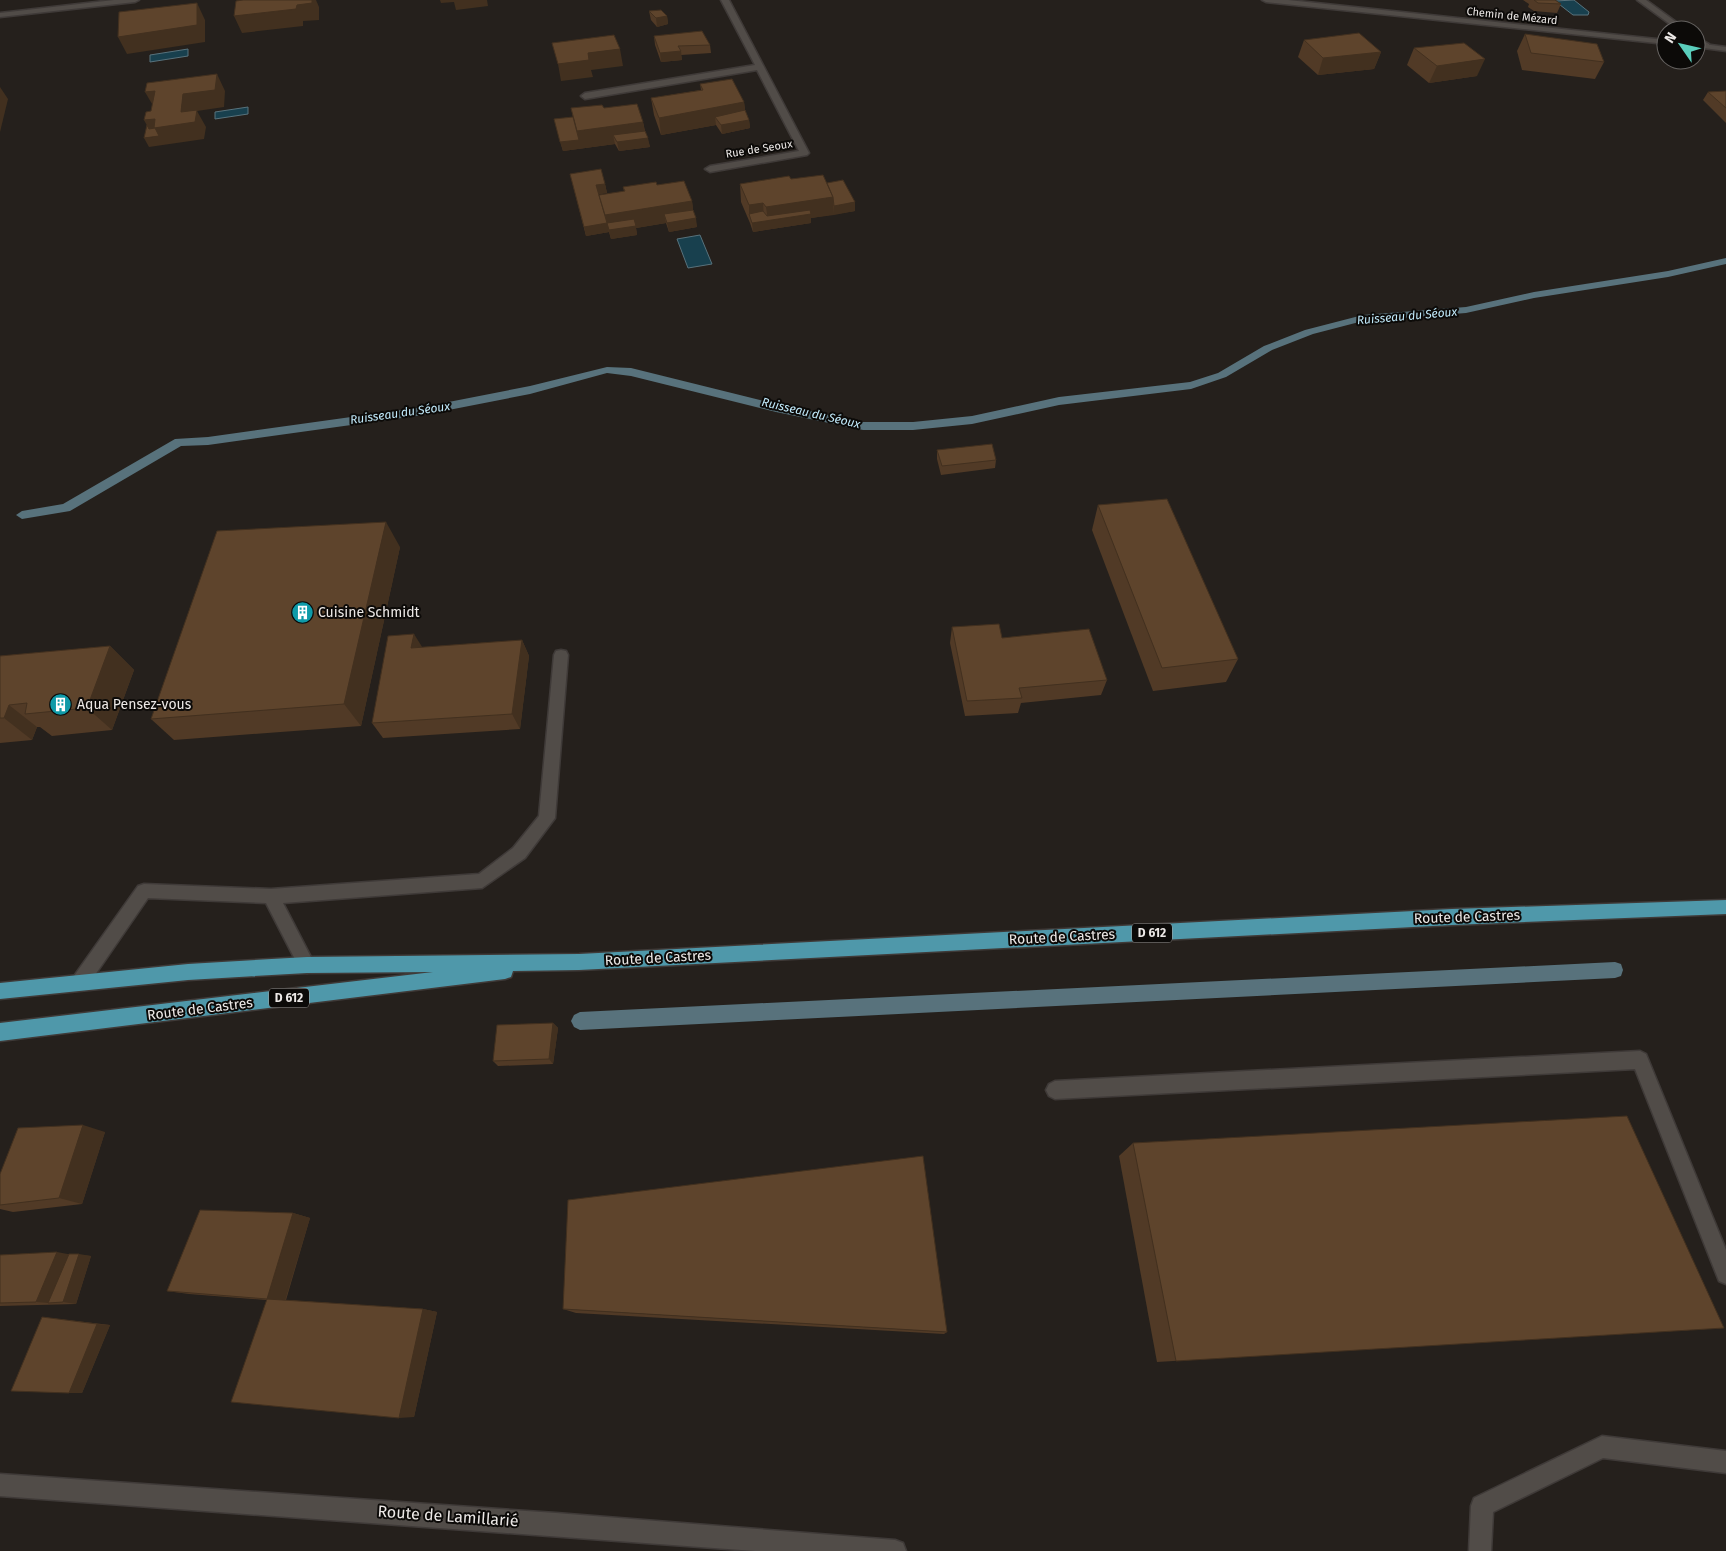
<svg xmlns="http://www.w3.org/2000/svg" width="1726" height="1551" font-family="'Fira Sans',sans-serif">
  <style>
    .water { fill: #18404e; stroke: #58727c }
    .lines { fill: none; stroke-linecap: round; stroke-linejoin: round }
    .stream { fill: #58727c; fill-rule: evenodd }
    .lane-casing { stroke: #3f3a38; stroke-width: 3 }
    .street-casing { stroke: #3f3a38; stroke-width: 3 }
    .secondary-casing { stroke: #3f3a38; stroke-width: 3 }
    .primary-casing { stroke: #3f3a38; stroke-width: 3 }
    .lane { fill: #514c48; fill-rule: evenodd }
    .street { fill: #514c48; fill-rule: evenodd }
    .secondary { fill: #514c48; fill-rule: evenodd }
    .primary { fill: #4f98aa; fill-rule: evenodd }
    .wall { fill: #513a26 }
    .shaded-wall { fill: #42301f }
    .building { fill: #5e442c; stroke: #42301f }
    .labels { text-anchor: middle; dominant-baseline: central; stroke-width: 4; stroke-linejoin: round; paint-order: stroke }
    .far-street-label { font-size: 11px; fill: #ece8e6; stroke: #0c0a08 }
    .far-water-label { font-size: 12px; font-style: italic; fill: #c2ebfc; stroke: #0c0a08 }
    .shield { fill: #0c0a08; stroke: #a9a5a3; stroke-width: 1 }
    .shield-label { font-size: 12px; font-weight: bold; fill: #ece8e6 }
    .poi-label { font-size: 14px; fill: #ece8e6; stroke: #0c0a08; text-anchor: start }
    .street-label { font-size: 14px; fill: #ece8e6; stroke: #0c0a08 }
    .near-street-label { font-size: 16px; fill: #ece8e6; stroke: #0c0a08 }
  </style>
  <rect width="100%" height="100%" fill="#25201c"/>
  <g class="water">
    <polygon points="1574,0 1589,12 1588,15 1573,15 1555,1"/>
    <polygon points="188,49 188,56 150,62 150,55"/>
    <polygon points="248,107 248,114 215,119 215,112"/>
    <polygon points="700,235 712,264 688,268 677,239"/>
  </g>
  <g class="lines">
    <g class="stream">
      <polygon points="1726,258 1726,264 1668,277 1534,298 1466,313 1363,321 1313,334 1272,350 1226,377 1191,389 1059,405 972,424 913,430 863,430 776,412 631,376 607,373 530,394 423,415 208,445 181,446 70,511 22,519 16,515 22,511 63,504 175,439 208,437 423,407 530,386 607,367 631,368 776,404 863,422 913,422 972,416 1059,397 1190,382 1218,373 1264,346 1305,330 1363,315 1466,307 1534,292 1668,271"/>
      <polygon points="1615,962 1621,964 1623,970 1621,976 1615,978 580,1030 574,1027 571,1021 574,1015 580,1012"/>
    </g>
    <defs>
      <g id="lane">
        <polygon points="1637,0 1646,0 1687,30 1678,30"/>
        <polygon points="1696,37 1709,44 1709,48 1703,48 1696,43"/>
        <polygon points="561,650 566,651 568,655 555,818 525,858 482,888 283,903 315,965 313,971 307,973 301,971 266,903 148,898 86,988 80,990 74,988 72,982 74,976 138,886 144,884 271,889 479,874 513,848 539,816 554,655 556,651"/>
        <polygon points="1640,1051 1646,1054 1726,1250 1726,1284 1719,1281 1635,1069 1055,1099 1049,1096 1046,1090 1049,1084 1055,1081"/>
        <polygon points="1602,1436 1726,1451 1726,1473 1603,1458 1493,1512 1491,1551 1469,1551 1471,1506 1474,1498"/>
      </g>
      <g id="street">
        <polygon points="114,0 139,0 135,2 0,17 0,13"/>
        <polygon points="721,0 729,0 809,153 807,155 710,172 705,169 710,166 799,151 757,70 585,99 581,96 585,93 755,65"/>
        <polygon points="1262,0 1288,0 1666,40 1666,44 1266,2"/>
        <polygon points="1696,43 1726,47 1726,51 1696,47"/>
      </g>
      <polygon id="secondary" points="0,1474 556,1513 895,1540 903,1543 906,1551 755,1551 0,1496"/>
      <polygon id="primary" points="1726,900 1726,914 1452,925 579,970 513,971 511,977 505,979 0,1041 0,1023 433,972 307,973 188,980 0,999 0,983 188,964 307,957 579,954 1452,909"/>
    </defs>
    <use href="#lane" class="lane-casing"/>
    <use href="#street" class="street-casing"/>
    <use href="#secondary" class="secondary-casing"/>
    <use href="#primary" class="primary-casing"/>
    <use href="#lane" class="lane"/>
    <use href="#street" class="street"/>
    <use href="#secondary" class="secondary"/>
    <use href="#primary" class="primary"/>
  </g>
  <g class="wall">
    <polygon points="1523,0 1555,0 1561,4 1557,13 1534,11 1528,7 1529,4"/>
    <polygon points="649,11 667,16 668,24 657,27 651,20"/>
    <polygon points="1525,34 1604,62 1595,79 1522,70 1517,51"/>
    <polygon points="654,36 710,45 711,53 681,55 682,60 661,62 655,45"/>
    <polygon points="1304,40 1381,52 1374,69 1318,75 1298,57"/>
    <polygon points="1414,48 1477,76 1429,83 1407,65"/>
    <polygon points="700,84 744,102 745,110 749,120 750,128 722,134 716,125 661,135 654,115 651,98 701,90"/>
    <polygon points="1726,91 1726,123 1703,100 1708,92"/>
    <polygon points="571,108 604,108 643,122 645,131 650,147 619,151 615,144 563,151 554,119 573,117"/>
    <polygon points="570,174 605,184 607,193 599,194 600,199 624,191 623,187 657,185 692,201 693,210 697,227 669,232 666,223 636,228 637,235 611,239 609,232 586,236"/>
    <polygon points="791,179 827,183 855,211 811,218 811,223 753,232 750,223 741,202 740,184"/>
    <polygon points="937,450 996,460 995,468 941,475 937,459"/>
    <polygon points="1098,505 1238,659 1226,682 1153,691 1092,530"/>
    <polygon points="400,547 361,726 174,740 151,719"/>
    <polygon points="952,627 1002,638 1107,680 1101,695 1021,703 1018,713 965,716 950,643"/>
    <polygon points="522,640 529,656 520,729 383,738 372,723"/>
    <polygon points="110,646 134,670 112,730 52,736 40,727 37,727 32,740 0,743 0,656"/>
    <polygon points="553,1023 558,1028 553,1064 498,1066 493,1061"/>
    <polygon points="105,1132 82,1204 13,1212 0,1209 0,1174"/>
    <polygon points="1133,1143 1724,1328 1157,1362 1119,1156"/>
    <polygon points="293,1213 310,1218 286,1300 423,1309 437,1312 414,1417 266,1300 189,1294 167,1291"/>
    <polygon points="69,1254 91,1256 76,1304 0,1306 0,1255"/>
    <polygon points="563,1309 947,1332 944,1334 576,1313"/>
    <polygon points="42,1317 110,1325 82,1393 69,1393"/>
  </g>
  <g class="shaded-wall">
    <polygon points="312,0 316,0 319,7 319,20 303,21 303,26 242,33 234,16 297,5"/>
    <polygon points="440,0 487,0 488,6 456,10 454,2 441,3"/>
    <polygon points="197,3 205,20 205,42 127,54 118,37"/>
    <polygon points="667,16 668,24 657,27 656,18"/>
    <polygon points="620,49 623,66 591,70 593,77 561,81 558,64 588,53"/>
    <polygon points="681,51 682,60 661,62 660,53"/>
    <polygon points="1381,52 1374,69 1318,75 1323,58"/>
    <polygon points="1485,59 1477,76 1429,83 1437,66"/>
    <polygon points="217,74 225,91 224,107 197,111 206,127 204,139 149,147 144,138 153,137 144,120 181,112 183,94"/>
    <polygon points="0,87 8,99 0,132"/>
    <polygon points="155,91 155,109 145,92"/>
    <polygon points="744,102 746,119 715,117 716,125 661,135 659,118"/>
    <polygon points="749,120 750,128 722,134 721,125"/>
    <polygon points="643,122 646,138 648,138 650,147 619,151 617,142 613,135 615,144 563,151 560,142 579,140 577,131"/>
    <polygon points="605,184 607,193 598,194 596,185"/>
    <polygon points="833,197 834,215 811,218 811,223 753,232 752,223 768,220 766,207"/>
    <polygon points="692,201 694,218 696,218 697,227 669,232 667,223 664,214 666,223 636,228 637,235 611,239 605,215"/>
    <polygon points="855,202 855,211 834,215 834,206"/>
    <polygon points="763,203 764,220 749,214 749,205"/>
    <polygon points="607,223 609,232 586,236 584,227"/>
    <polygon points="386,522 400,547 361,726 344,704"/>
    <polygon points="414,634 424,650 411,648"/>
    <polygon points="522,640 529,656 520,729 512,714"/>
    <polygon points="110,646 134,670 112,730 87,708"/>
    <polygon points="9,705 37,727 32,740 4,718"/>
    <polygon points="553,1023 558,1028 553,1064 549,1059"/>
    <polygon points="83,1125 105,1132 82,1204 59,1198"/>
    <polygon points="293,1213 310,1218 285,1301 267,1299"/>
    <polygon points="57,1252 78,1256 79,1254 91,1256 76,1304 63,1302 48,1303 61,1304 36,1302"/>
    <polygon points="423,1309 437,1312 414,1417 399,1418"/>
    <polygon points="97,1324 110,1325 82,1393 69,1393"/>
  </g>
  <g class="building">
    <polygon points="243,0 312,0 312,3 297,5 296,9 234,16 236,1"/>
    <polygon points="1534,0 1555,0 1561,4 1538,3"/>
    <polygon points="197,3 197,25 118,37 119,12"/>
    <polygon points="661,10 667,16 656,18 649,11"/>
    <polygon points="702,31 710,45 678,46 681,51 660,53 654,36"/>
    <polygon points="1359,33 1381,52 1323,58 1304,40"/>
    <polygon points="1525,34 1597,44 1604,62 1531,53"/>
    <polygon points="614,35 620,49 588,53 589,60 558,64 552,43"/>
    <polygon points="1464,43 1485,59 1437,66 1414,48"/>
    <polygon points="217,74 215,90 183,94 181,112 197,110 195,122 154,128 155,119 144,120 146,112 151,111 155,91 145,92 147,83"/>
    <polygon points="732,79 744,102 659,118 651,98 703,90 700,84"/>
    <polygon points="1726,91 1726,108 1708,92"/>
    <polygon points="637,104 643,122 577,131 571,108 602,105 604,108"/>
    <polygon points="745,110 749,120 721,125 715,117"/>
    <polygon points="573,117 579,140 560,142 554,119"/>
    <polygon points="147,125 149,129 155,128 159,136 144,138"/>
    <polygon points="645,131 648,138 617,142 613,135"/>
    <polygon points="601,169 605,184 596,185 607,223 584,227 570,174"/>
    <polygon points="823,175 833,197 766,207 763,203 749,205 740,184 789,176 791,179"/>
    <polygon points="843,180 855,202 834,206 833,197 827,183"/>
    <polygon points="684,181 692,201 605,215 599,195 625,191 623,187 656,182 657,185"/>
    <polygon points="693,210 696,218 667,223 664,214"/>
    <polygon points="810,210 811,214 752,223 749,214 763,211 767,216"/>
    <polygon points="634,219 636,226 609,230 607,223"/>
    <polygon points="992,444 996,460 942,466 937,450"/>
    <polygon points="1167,499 1238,659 1162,668 1098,505"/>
    <polygon points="386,522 344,704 151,719 217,531"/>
    <polygon points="999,624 1002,638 1089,629 1107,680 1019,688 1022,698 967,701 952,627"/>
    <polygon points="414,634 411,648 522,640 512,714 372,723 388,636"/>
    <polygon points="110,646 87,708 25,714 27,703 9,705 4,718 0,718 0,656"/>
    <polygon points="553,1023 549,1059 493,1061 497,1025"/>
    <polygon points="1627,1116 1724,1328 1176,1361 1133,1143"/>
    <polygon points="83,1125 59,1198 0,1205 0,1174 18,1128"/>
    <polygon points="923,1156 947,1332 563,1309 568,1200"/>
    <polygon points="200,1210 293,1213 267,1299 423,1309 399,1418 231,1402 267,1299 167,1291"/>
    <polygon points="57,1252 36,1302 0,1303 0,1255"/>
    <polygon points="69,1254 79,1254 63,1302 48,1303"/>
    <polygon points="42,1317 97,1324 69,1393 11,1391"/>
  </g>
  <defs>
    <symbol id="building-disc" viewBox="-11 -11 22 22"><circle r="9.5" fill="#0f9aa8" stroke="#0c0a08"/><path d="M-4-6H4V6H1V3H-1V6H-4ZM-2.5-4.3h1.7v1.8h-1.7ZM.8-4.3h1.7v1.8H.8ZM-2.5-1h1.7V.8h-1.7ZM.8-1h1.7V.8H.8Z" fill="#fff"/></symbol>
  </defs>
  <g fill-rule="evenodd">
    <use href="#building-disc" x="290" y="600" width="25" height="25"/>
    <use href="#building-disc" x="48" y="692" width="25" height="25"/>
  </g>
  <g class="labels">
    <g class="far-street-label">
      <text transform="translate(1512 16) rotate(6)">Chemin de Mézard</text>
      <text transform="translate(759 149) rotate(-9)">Rue de Seoux</text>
    </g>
    <g class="far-water-label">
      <text transform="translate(1407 316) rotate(-5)">Ruisseau du Séoux</text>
      <text transform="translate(400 413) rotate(-8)">Ruisseau du Séoux</text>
      <text transform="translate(811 413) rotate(13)">Ruisseau du Séoux</text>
    </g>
    <g class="shield">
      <rect x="1132" y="923.5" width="40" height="19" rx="4"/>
      <rect x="269" y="988.5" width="40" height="19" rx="4"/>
    </g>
    <g class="shield-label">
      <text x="1152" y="933">D 612</text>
      <text x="289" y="998">D 612</text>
    </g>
    <g class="poi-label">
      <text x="318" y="612">Cuisine Schmidt</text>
      <text x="77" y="704">Aqua Pensez-vous</text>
    </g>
    <g class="street-label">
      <text transform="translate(1467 917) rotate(-2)">Route de Castres</text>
      <text transform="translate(1062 937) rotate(-3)">Route de Castres</text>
      <text transform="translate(658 958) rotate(-3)">Route de Castres</text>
      <text transform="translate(200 1009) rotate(-7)">Route de Castres</text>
    </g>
    <g class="near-street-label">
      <text transform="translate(448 1516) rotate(4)">Route de Lamillarié</text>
    </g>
  </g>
  <g transform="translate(1681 45) rotate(304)"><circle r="24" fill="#0c0a08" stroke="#666361"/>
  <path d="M0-4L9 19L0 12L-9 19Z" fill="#5acebc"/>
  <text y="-8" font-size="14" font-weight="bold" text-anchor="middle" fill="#ece8e6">N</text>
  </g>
</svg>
